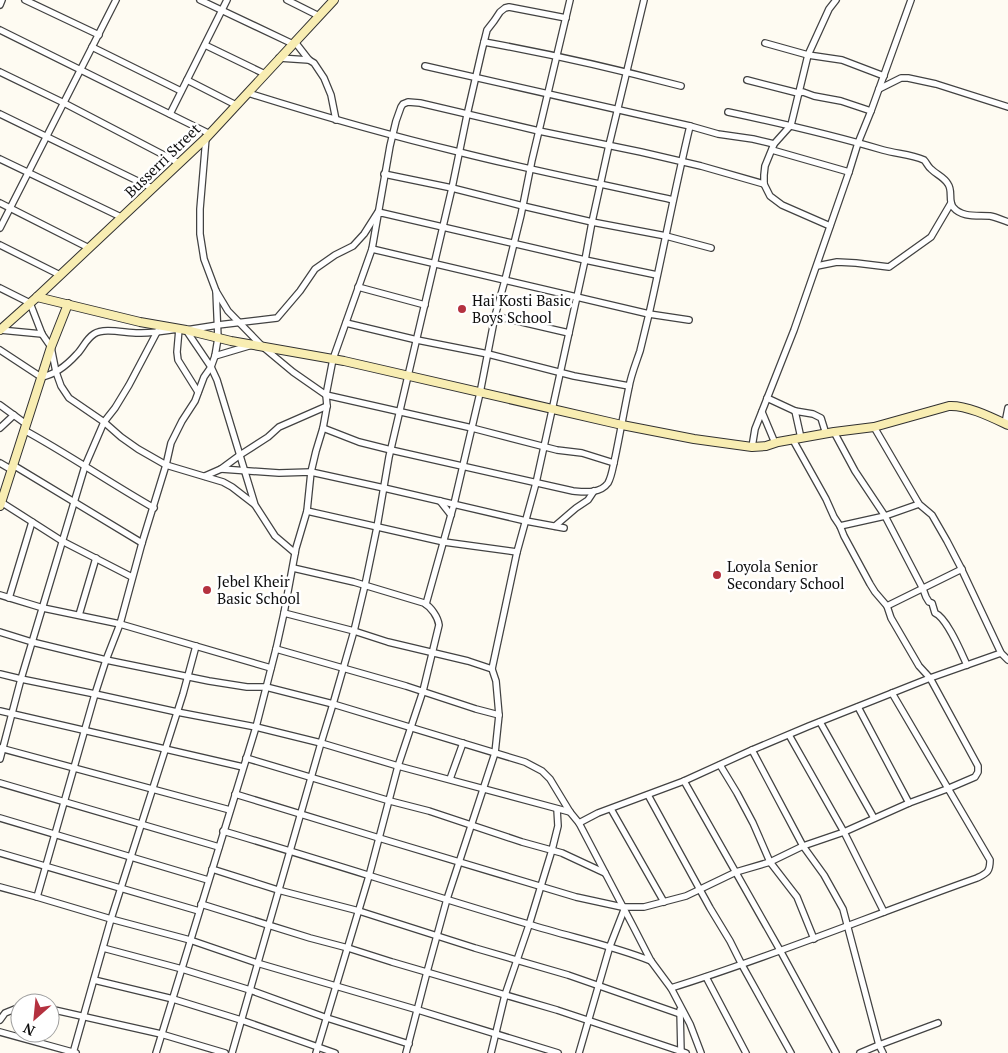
<svg xmlns="http://www.w3.org/2000/svg" width="1008" height="1053" font-family="'PT Serif',serif">
  <style>
    .lines { fill: none; stroke-linecap: round; stroke-linejoin: round }
    .street-casing { stroke: #424242; stroke-width: 8 }
    .secondary-casing { stroke: #313131; stroke-width: 10 }
    .street { stroke: #fff; stroke-width: 5.5 }
    .secondary { stroke: #f8edb2; stroke-width: 8 }
    .poi-dot { fill: #b4313f; stroke: #fff; stroke-width: 2 }
    .labels { text-anchor: middle; dominant-baseline: central; stroke-width: 5; stroke-linejoin: round; paint-order: stroke }
    .street-label { font-size: 15px; fill: #0f0f0f; stroke: #fff }
    .poi-label { font-size: 15px; fill: #0f0f0f; stroke: #fff; text-anchor: start }
  </style>
  <rect width="100%" height="100%" fill="#fefbf2"/>
  <g class="lines">
    <defs>
      <g id="street">
        <polyline points="25,0 99,35"/>
        <polyline points="200,0 293,44"/>
        <polyline points="287,0 319,16"/>
        <polyline points="0,5 2,0"/>
        <polyline points="0,30 210,134"/>
        <polyline points="295,42 309,60 314,63 324,78 331,95 336,120"/>
        <path d="M 484,42 C 551,54 616,69 681,86"/>
        <polyline points="765,43 808,55 842,60 884,76"/>
        <polyline points="205,45 265,74"/>
        <polyline points="92,47 181,91"/>
        <polyline points="279,58 309,60"/>
        <polyline points="425,66 690,126 718,134 753,139 774,144"/>
        <polyline points="0,72 64,103 179,163"/>
        <polyline points="187,80 236,105"/>
        <polyline points="747,80 798,93 803,92 814,96 841,101 871,111"/>
        <polyline points="879,89 901,78 908,78 936,84 1008,107"/>
        <path d="M 248,93 C 318,115 388,135 459,152 C 530,170 602,184 673,200"/>
        <path d="M 728,112 C 780,123 832,135 883,150 C 897,154 911,154 924,160 C 927,163 928,167 931,169 C 937,175 944,177 948,184 C 953,191 948,200 953,207 C 962,218 977,215 990,216 C 996,217 1002,220 1008,222"/>
        <polyline points="0,114 152,188"/>
        <polyline points="170,114 227,0"/>
        <polyline points="206,138 200,209 200,234 204,259 216,291 228,311 263,347 293,372 326,395 472,428 557,450 582,453 614,463"/>
        <polyline points="772,150 849,172"/>
        <polyline points="0,159 121,217"/>
        <polyline points="384,174 452,188 523,206 592,222 666,236 711,248"/>
        <polyline points="0,203 89,248"/>
        <polyline points="830,226 782,205 770,196 764,184 764,175 765,166 774,144 791,125 808,55 829,9 836,0"/>
        <polyline points="0,228 116,0"/>
        <polyline points="0,245 60,275"/>
        <polyline points="372,249 649,314 689,320"/>
        <polyline points="817,266 837,262 856,263 889,267 931,237 951,203"/>
        <polyline points="358,287 425,305"/>
        <polyline points="0,288 30,303 42,334 51,347 56,372 61,386 69,398 104,422 121,437 138,449 166,465 223,482 232,487 254,504"/>
        <polyline points="495,316 569,333"/>
        <polyline points="346,323 417,340 488,354 574,376 629,386"/>
        <polyline points="0,330 42,334"/>
        <path d="M 0,350 L 41,377 C 55,375 68,364 77,354 C 83,348 86,339 94,334 C 105,327 128,334 141,333 C 154,333 166,331 179,329 L 177,352 L 178,360 L 198,392"/>
        <polyline points="215,356 252,345"/>
        <polyline points="767,398 795,411 813,414 821,418 826,434"/>
        <polyline points="0,405 26,424"/>
        <polyline points="795,411 801,438"/>
        <polyline points="762,412 775,443"/>
        <polyline points="1005,423 1008,408"/>
        <polyline points="874,427 919,504 932,515 947,541 960,566 1001,653 1008,660"/>
        <polyline points="0,428 14,415"/>
        <path d="M 323,428 L 359,442 L 391,450 L 573,491 C 585,492 600,494 608,483 C 612,476 613,466 615,458 C 620,434 624,411 629,387 C 631,375 636,363 640,351 C 643,339 646,326 649,314 C 663,252 675,188 690,126"/>
        <path d="M 24,430 C 68,454 110,483 154,508"/>
        <path d="M 834,432 L 855,471 L 885,516 L 923,589 L 926,597 L 929,602 L 932,603 L 935,613 C 947,618 961,652 967,665"/>
        <polyline points="752,447 755,429 794,330 849,172 858,143 871,111 911,0"/>
        <polyline points="0,463 12,470"/>
        <polyline points="13,465 142,543"/>
        <polyline points="221,469 279,473 311,472 384,488 526,521 564,528"/>
        <polyline points="205,476 221,469 240,455 268,437 279,427 327,406"/>
        <polyline points="440,501 451,515"/>
        <polyline points="1,502 62,541 132,577"/>
        <polyline points="307,511 444,542 517,552"/>
        <polyline points="555,526 576,508 588,500 594,491"/>
        <polyline points="840,526 885,516 919,504"/>
        <polyline points="295,553 275,536 255,505 217,380 211,367 186,330 218,325 277,318 300,291 315,269 335,255 353,246 364,234 378,212 585,260 657,275"/>
        <path d="M 293,568 L 354,582 L 424,603 C 431,607 438,617 439,625 L 423,691 L 398,766 L 369,876 L 316,1053"/>
        <polyline points="0,595 43,608 120,624 271,668"/>
        <polyline points="9,598 32,522"/>
        <polyline points="426,604 454,504 480,393 495,316 505,280 521,215 532,160 570,0"/>
        <polyline points="887,606 962,569"/>
        <polyline points="284,613 354,631 388,642 468,661 492,669 496,681 499,715"/>
        <polyline points="79,615 96,558"/>
        <polyline points="0,632 32,642 106,660 209,681 247,687 266,687 333,704 525,762 542,771 550,779 570,812 579,823"/>
        <polyline points="276,649 406,686 476,709 499,715 495,753 447,899 427,972 406,1053"/>
        <polyline points="492,669 517,552 536,483 585,260 592,222 609,145 644,0"/>
        <polyline points="0,674 21,679 95,694 177,712 256,727 321,743 398,766 570,812"/>
        <polyline points="858,707 909,803"/>
        <polyline points="0,711 243,767"/>
        <polyline points="820,722 874,818"/>
        <polyline points="789,735 844,832 884,912"/>
        <polyline points="0,748 230,810"/>
        <polyline points="752,750 803,846 824,875 843,909 879,1045 883,1053"/>
        <polyline points="246,758 390,801 429,811 522,842 562,853 605,873"/>
        <polyline points="0,759 21,679 85,466 104,422 115,408 129,385 157,332"/>
        <polyline points="720,765 737,793 753,823 770,862 797,897 814,939"/>
        <polyline points="450,779 463,743"/>
        <polyline points="684,781 781,952 836,1053"/>
        <polyline points="0,783 219,847"/>
        <polyline points="235,794 379,838 576,897 622,907 644,907 686,896 736,872 770,862 803,846 844,832 909,803 947,789 975,777 978,772 978,766 930,678 919,666 891,618 887,606 875,592 870,584 844,536 840,526 834,517 826,499 793,440"/>
        <polyline points="648,795 710,908 730,941 742,965 791,1053"/>
        <polyline points="611,809 664,902"/>
        <polyline points="0,818 208,880"/>
        <path d="M 223,831 C 325,861 426,894 528,924 C 569,937 611,945 651,961"/>
        <polyline points="0,853 199,911"/>
        <polyline points="212,869 278,890 359,911 475,948 568,975 680,1014"/>
        <polyline points="0,887 37,897 95,694 106,660 120,624 142,543 166,465 171,443 182,421 195,401 204,377 211,367 215,356 218,338 216,291"/>
        <polyline points="37,897 111,919 190,940 257,963 418,1010 558,1053"/>
        <polyline points="201,904 310,938 348,948 392,962 557,1010 686,1053"/>
        <polyline points="103,948 182,969 250,990 327,1018 409,1044"/>
        <polyline points="706,977 746,1053"/>
        <polyline points="94,980 173,999 241,1020 335,1053"/>
        <path d="M 671,988 C 774,956 875,914 977,878 C 987,873 990,872 990,860 L 892,693"/>
        <polyline points="50,1009 161,1034 225,1053"/>
        <polyline points="680,1010 681,1053"/>
        <polyline points="0,1020 5,1013 20,1007"/>
        <polyline points="0,1032 76,1053"/>
        <polyline points="73,1053 111,919 183,694 196,646"/>
        <polyline points="156,1053 256,727 276,649 284,613 296,548 307,511 311,472 316,451 323,428 327,406 326,395 333,359 372,249 390,146 396,121 401,107 403,104 408,102 420,103 539,131 641,152 701,166 764,184"/>
        <polyline points="232,1053 321,743 333,704 354,631 365,585 377,527 389,457 452,188 467,115 482,50 487,30 494,21 500,12 505,8 509,7 566,18"/>
        <polyline points="491,1053 505,995 529,925 552,850 558,826 557,809"/>
        <polyline points="579,1053 610,946 624,910"/>
        <polyline points="701,1053 690,1024 671,988 651,961 633,926 579,823 598,813 684,781 752,750 809,726 930,678 1001,653"/>
        <polyline points="860,1053 879,1045 938,1023"/>
      </g>
      <g id="secondary">
        <path d="M 37,297 L 140,322 L 186,330 L 231,341 L 344,361 L 622,425 L 694,439 L 752,447 L 766,446 L 778,442 L 834,432 L 874,427 L 949,406 C 967,405 991,417 1008,425"/>
        <polyline points="0,330 37,297 206,138 334,0"/>
        <polyline points="0,506 51,347 68,304"/>
      </g>
    </defs>
    <use href="#street" class="street-casing"/>
    <use href="#secondary" class="secondary-casing"/>
    <use href="#street" class="street"/>
    <use href="#secondary" class="secondary"/>
  </g>
  <g class="poi-dot">
    <circle cx="462" cy="309" r="5"/>
    <circle cx="717" cy="575" r="5"/>
    <circle cx="207" cy="590" r="5"/>
  </g>
  <g class="labels">
    <g class="street-label">
      <text transform="translate(162 160) rotate(-44)">Busserri Street</text>
    </g>
    <g class="poi-label">
      <text x="472" y="300">Hai Kosti Basic<tspan x="472" dy="17">Boys School</tspan></text>
      <text x="727" y="566">Loyola Senior<tspan x="727" dy="17">Secondary School</tspan></text>
      <text x="217" y="581">Jebel Kheir<tspan x="217" dy="17">Basic School</tspan></text>
    </g>
  </g>
  <g transform="translate(35 1018) rotate(207)"><circle r="24" fill="#ffffff" stroke="#9f9f9f"/>
  <path d="M0-4L9 19L0 12L-9 19Z" fill="#b4313f"/>
  <text y="-8" font-size="14" font-weight="bold" text-anchor="middle" fill="#0f0f0f">N</text>
  </g>
</svg>
